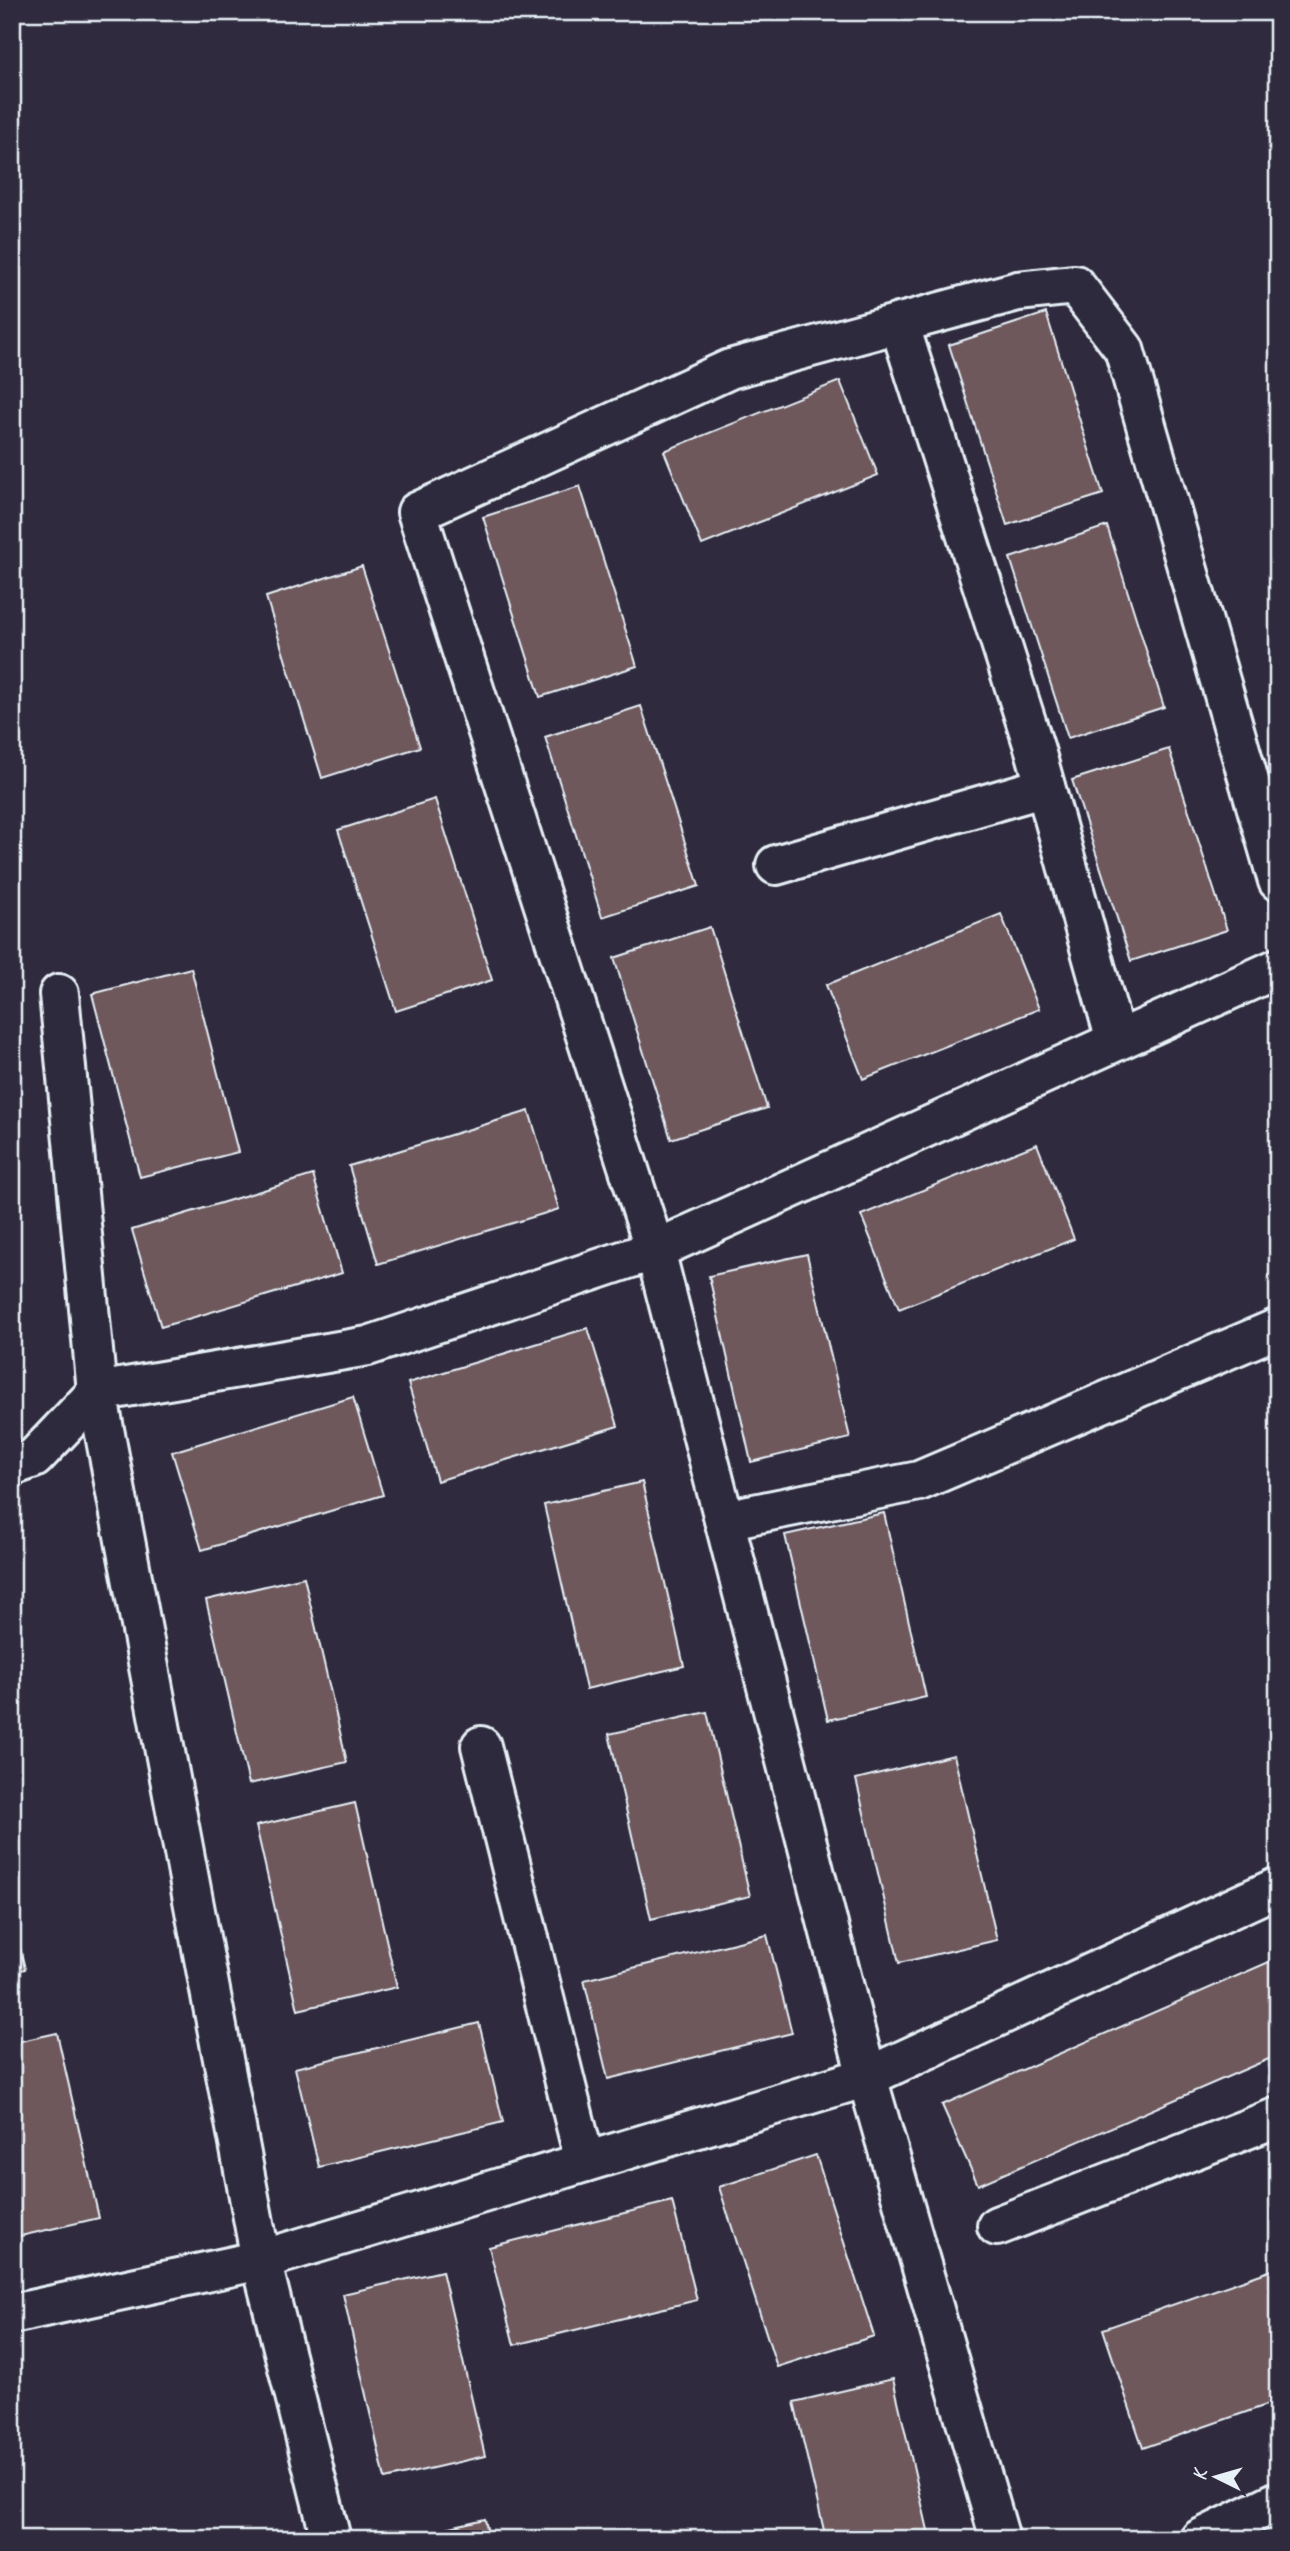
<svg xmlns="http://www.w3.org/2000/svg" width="1290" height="2551" font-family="Caveat,sans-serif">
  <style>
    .building { fill: #6e585c; stroke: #e8f1f8; stroke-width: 2 }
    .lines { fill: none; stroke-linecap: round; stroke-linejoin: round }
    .minor-casing { stroke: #e8f1f8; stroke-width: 44 }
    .minor { stroke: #2f2a3d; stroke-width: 38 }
  </style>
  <rect width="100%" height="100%" fill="#2f2a3d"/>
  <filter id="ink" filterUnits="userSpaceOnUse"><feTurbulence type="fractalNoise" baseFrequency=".0143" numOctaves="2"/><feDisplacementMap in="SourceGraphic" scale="14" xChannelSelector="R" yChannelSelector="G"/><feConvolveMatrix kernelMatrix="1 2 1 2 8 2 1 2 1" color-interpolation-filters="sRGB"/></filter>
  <g filter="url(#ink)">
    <g class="building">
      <polygon points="1046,313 1103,494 1007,525 949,345"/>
      <polygon points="840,381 878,475 702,545 664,451"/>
      <polygon points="580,486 637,666 540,697 483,517"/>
      <polygon points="1107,526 1164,707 1068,738 1010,558"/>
      <polygon points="362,566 420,747 322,778 266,597"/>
      <polygon points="641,706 699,886 602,917 545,737"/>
      <polygon points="1169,749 1227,930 1131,961 1072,780"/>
      <polygon points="435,799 492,980 396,1011 338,830"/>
      <polygon points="1001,914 1039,1009 863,1079 826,985"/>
      <polygon points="710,927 767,1108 671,1139 614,958"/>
      <polygon points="191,968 238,1152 140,1177 92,994"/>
      <polygon points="529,1111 559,1209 378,1264 349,1166"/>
      <polygon points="1037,1144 1074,1239 899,1309 861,1215"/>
      <polygon points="313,1175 342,1273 161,1327 132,1230"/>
      <polygon points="807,1254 850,1438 751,1462 709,1276"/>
      <polygon points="588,1328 618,1426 437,1481 408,1383"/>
      <polygon points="353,1397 383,1495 202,1550 172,1452"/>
      <polygon points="642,1482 684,1666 586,1689 544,1505"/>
      <polygon points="884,1513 926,1697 828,1720 785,1535"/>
      <polygon points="304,1577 347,1762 249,1784 206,1600"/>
      <polygon points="707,1712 750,1896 651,1919 609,1734"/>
      <polygon points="954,1755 997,1940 899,1963 856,1779"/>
      <polygon points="355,1803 397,1987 298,2010 256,1826"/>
      <polygon points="12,1914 25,1969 12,1972"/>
      <polygon points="767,1935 792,2033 608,2079 584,1980"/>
      <polygon points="1278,1958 1278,2055 978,2185 942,2105"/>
      <polygon points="479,2023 503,2122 319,2167 295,2068"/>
      <polygon points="57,2033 99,2218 12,2238 12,2043"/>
      <polygon points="816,2155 874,2336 777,2367 719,2187"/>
      <polygon points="672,2201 697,2300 514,2345 489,2247"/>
      <polygon points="1278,2268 1278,2401 1143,2448 1103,2329"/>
      <polygon points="442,2271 485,2456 385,2479 343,2294"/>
      <polygon points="893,2379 930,2539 826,2539 794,2402"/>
      <polygon points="485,2519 489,2539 398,2539"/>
    </g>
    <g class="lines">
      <defs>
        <g id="minor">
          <polyline points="899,323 1035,750 1116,1041"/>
          <polyline points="776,865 1045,787"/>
          <polyline points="59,994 97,1392 261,2260 331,2539"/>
          <polyline points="12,1466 34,1458 97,1392 368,1346 655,1250 1278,968"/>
          <polyline points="724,1520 919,1481 1278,1328"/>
          <polyline points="481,1746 585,2162"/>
          <polyline points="997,2226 1278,2117"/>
          <polyline points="12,2314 261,2260 867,2077 655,1250 417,512 730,369 1018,291 1075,285 1124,349 1278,881"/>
          <polyline points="1000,2539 867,2077 1278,1887"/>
          <polyline points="1200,2539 1278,2501"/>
        </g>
      </defs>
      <use href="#minor" class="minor-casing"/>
      <use href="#minor" class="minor"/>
    </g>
  </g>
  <rect width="1290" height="2551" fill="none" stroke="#2f2a3d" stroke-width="42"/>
  <rect x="21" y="21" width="1248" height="2509" fill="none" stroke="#e8f1f8" stroke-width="2.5" filter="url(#ink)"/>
  <g transform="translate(1216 2477) rotate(275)" stroke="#2f2a3d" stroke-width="5" paint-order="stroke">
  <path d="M0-5L12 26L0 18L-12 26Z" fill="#e8f1f8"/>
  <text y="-10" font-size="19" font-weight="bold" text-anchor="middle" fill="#e8f1f8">K</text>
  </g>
</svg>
